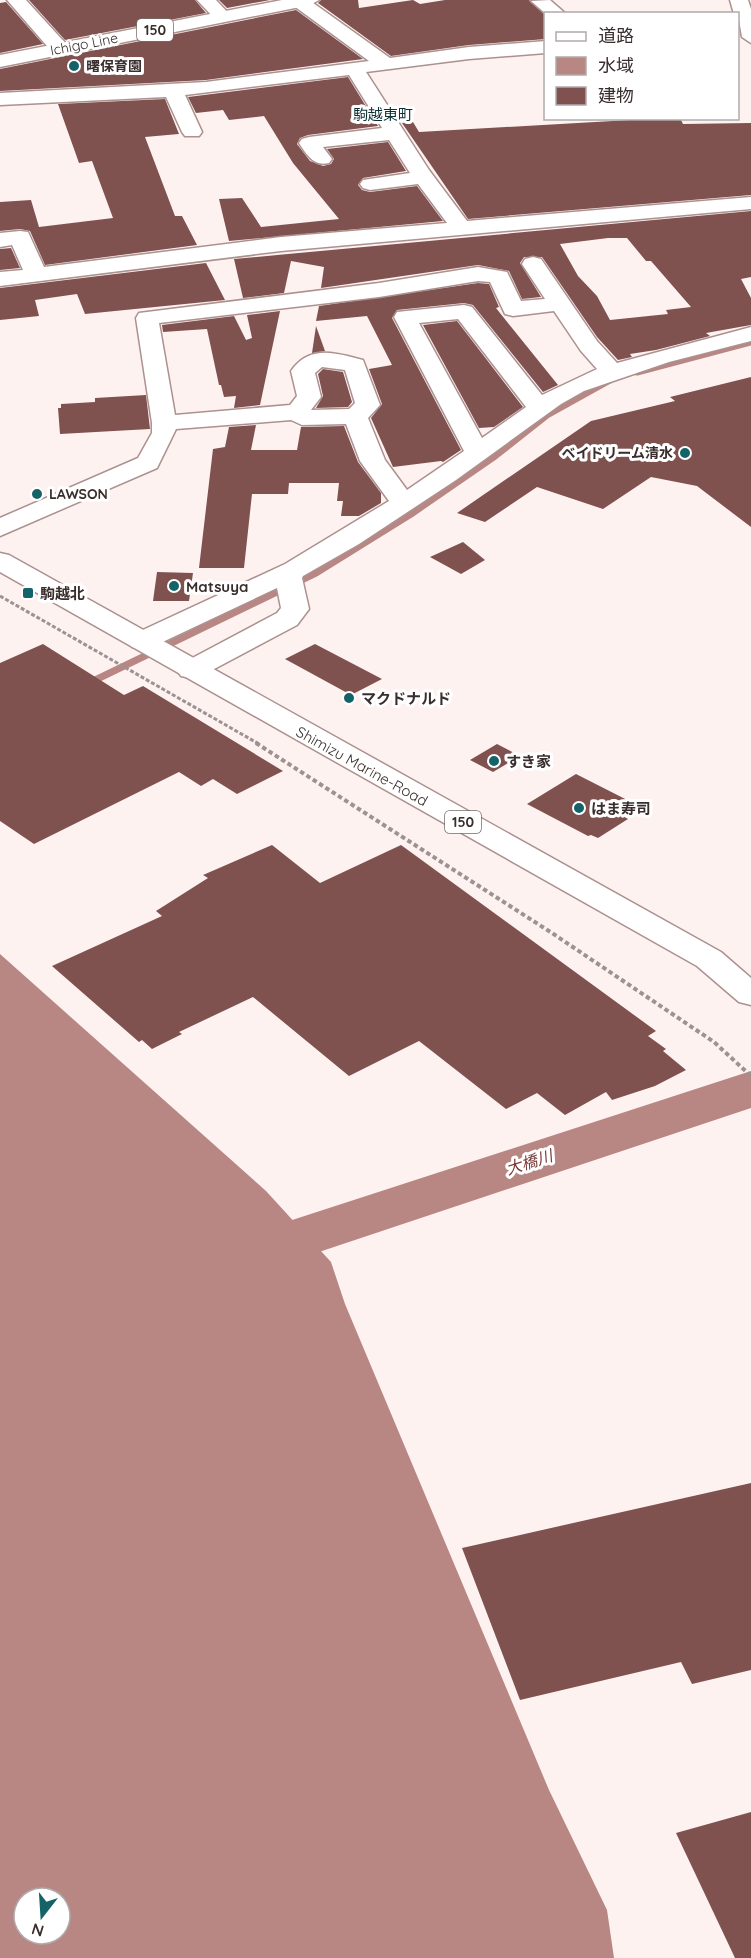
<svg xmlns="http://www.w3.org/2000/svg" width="751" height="1958" font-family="Quicksand,'Noto Sans JP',sans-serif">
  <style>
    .water { fill: #b88784; fill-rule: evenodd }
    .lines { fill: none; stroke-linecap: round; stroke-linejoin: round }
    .stream { stroke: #b88784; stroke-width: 7 }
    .river { fill: #b88784; fill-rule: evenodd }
    .building { fill: #7f5250; fill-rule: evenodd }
    .minor-casing { stroke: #ac918f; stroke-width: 3 }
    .trunk-casing { stroke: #ac918f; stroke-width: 3 }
    .path-far1 { stroke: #9d9291; stroke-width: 3; stroke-dasharray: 4 2; stroke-linecap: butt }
    .path { stroke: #9d9291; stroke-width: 4; stroke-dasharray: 4.5 3; stroke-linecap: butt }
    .minor { fill: #fff; fill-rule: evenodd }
    .trunk { fill: #fff; fill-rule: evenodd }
    .poi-dot { fill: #146369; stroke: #fff; stroke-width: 2 }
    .labels { text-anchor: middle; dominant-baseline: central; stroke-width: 6; stroke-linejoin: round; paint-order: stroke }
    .shield { fill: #fff; stroke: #746d6c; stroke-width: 1.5 }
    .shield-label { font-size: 14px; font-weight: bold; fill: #392e2d }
    .far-street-label { font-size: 14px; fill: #392e2d; stroke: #fff }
    .far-poi-label { font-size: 14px; font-weight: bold; fill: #392e2d; stroke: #fff; text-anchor: start }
    .far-quarter-label { font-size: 15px; fill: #0b2f32; stroke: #fff }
    .poi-label { font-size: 15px; font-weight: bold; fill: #392e2d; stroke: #fff; text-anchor: start }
    .street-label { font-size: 15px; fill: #392e2d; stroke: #fff }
    .water-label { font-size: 16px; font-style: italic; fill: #7a3a38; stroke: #fff }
  </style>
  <rect width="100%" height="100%" fill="#fef2f1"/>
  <path class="water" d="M 0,954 L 266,1191 L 331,1262 L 345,1304 L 549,1790 L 607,1910 L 614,1958 L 0,1958 ZM 24,1898 L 60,1898 L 60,1934 L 24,1934 Z"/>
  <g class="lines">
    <g class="stream">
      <polyline points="637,372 751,342"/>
      <polyline points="89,683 316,573 411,514 495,456 547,415 610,380"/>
    </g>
    <polygon class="river" points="751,1071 751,1108 307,1256 286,1250 278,1236 286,1222"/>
  </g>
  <g class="building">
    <polygon points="29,0 195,0 206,13 65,40"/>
    <polygon points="219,0 270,0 227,8"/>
    <polygon points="321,0 358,0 359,8 413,0 420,4 445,0 529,0 546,16 546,39 469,45 391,56 318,3"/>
    <polygon points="6,2 43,44 0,53 0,3"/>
    <polygon points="296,10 363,59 206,80 0,91 0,69"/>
    <polygon points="348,77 378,126 308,135 300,138 297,144 310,161 323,166 331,164 334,159 327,149 388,142 406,171 363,178 358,185 362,190 370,192 417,186 443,221 229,241 219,199 242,198 261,227 339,219 293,163 264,116 229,120 223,110 196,113 188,97"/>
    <polygon points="165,99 179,134 145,137 175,216 182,216 197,245 45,265 30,231 20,229 0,231 0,202 31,200 39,227 113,218 92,161 79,163 58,104"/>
    <polygon points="665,118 680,118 683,124 751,123 751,195 468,219 402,123 413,122 419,132"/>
    <path d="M 751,211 L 751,277 L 741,279 L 751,298 L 751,325 L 706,333 L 710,336 L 656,350 L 630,354 L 632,357 L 618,360 L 597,337 L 542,257 L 524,257 L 520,263 L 541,297 L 522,299 L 509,271 L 478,265 L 321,288 L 324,267 L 291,261 L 284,293 L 243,298 L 234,259 ZM 608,238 L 627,238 L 646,261 L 651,261 L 691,307 L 666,310 L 668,314 L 610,320 L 597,296 L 578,276 L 560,244 Z"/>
    <polygon points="11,248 20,268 0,270 0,249"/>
    <polygon points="206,263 225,300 85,314 77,294 35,300 39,316 0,320 0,288"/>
    <polygon points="478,283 489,284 499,307 496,308 558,385 543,392 473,305 464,303 397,310 392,318 461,450 443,462 441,461 393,467 371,418 382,404 369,369 392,365 367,316 316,321 319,306"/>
    <polygon points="280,311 260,405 234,408 236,396 224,397 221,385 219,385 207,329 163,332 162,325 234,316 246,340 252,338 247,315"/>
    <polygon points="457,321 523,407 494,427 479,428 423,325"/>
    <polygon points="316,326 325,351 312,353"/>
    <polygon points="323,369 343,372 352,402 348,407 316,408 323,396 318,374"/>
    <polygon points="751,377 751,527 697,486 651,477 603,509 537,487 485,522 457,513 591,421 675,401 670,397"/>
    <polygon points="146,395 150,429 60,434 58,408 61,408 61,404 95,402 95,398"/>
    <polygon points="256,425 251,450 297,450 301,427 344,426 358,462 381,493 381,503 359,516 341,516 343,501 337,501 339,483 289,483 288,494 252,494 244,568 199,568 213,449 225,447 229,427"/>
    <polygon points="463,542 485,560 461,574 430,557"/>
    <polygon points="157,572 193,573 189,601 153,601"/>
    <polygon points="43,644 124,695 143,686 283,771 237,794 213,779 201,786 179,772 34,844 0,821 0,663"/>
    <polygon points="315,644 382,679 351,695 285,659"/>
    <polygon points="497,744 520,756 493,772 470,760"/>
    <polygon points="576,774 637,805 621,815 628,819 598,838 591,835 588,836 527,804"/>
    <polygon points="272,845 320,883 401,845 656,1031 648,1036 666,1049 663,1051 686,1070 655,1086 612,1100 606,1092 565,1115 537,1093 506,1109 419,1041 349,1076 253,997 179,1032 182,1034 152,1049 142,1040 139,1042 52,966 162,916 156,911 208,878 203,875"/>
    <polygon points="751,1483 751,1670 692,1684 681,1662 520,1700 462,1548"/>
    <polygon points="751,1812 751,1958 735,1958 676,1833"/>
  </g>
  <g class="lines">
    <defs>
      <g id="minor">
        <polygon points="7,0 26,0 67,45 69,49 67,53 53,53"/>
        <polygon points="197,0 216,0 232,17 223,22 217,21"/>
        <path d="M 292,0 L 309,0 L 390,58 L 469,47 L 546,41 L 546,53 L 469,59 L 366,72 L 429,170 L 467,221 L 751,197 L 751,209 L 281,251 L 0,286 L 0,272 L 23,270 L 12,245 L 0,247 L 0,233 L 20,231 L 28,232 L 44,267 L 281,237 L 447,223 L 418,184 L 370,190 L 363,188 L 360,184 L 363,180 L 410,173 L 389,140 L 323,147 L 332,159 L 329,163 C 314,167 307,155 299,143 L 302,139 L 309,137 L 382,128 L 349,75 L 185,95 L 202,132 L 199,136 L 185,136 L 182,132 L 166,97 L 0,105 L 0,93 L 206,82 L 369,61 L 294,6 Z"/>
        <polygon points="550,0 566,14 546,14 531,1"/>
        <polygon points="730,0 748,0 751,9 751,43 742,37 738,14 734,14"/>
        <path d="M 533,257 L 541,259 L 597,341 L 617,363 L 751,327 L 751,341 L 669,362 L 584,391 L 561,404 L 456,480 L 359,544 L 303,576 L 302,578 L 309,609 L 297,625 L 201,676 L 191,678 L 181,676 L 177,670 L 181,664 L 277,613 L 281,608 L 277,588 L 152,647 L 142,649 L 132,647 L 128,641 L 132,635 L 285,564 L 389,501 L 360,461 L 346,424 L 302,425 L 291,420 L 176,429 L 157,468 L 0,536 L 0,518 L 138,458 L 152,433 L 152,423 L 136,318 L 139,313 L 379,283 L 478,267 L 507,272 L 521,301 L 545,299 L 522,264 L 525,259 ZM 478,281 L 490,282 L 505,314 L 513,316 L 554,311 L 581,351 L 597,369 L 542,395 L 472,307 L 464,305 L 397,312 L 394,317 L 464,451 L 407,490 L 385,460 L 368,418 L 380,405 L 363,360 C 336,353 310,344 291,371 L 297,396 L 290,405 L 175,415 L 159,323 L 379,297 ZM 458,319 L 526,407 L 482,438 L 419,323 ZM 322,367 L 345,370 L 355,403 L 349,409 L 311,410 L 321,397 L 315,373 Z"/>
      </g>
      <g id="trunk">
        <polygon points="282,0 319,0 310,5 0,67 0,55"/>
        <polygon points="0,553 9,555 721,952 751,978 751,1005 739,1002 697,966 0,572"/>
      </g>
    </defs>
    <use href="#minor" class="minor-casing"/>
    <use href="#trunk" class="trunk-casing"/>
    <polyline class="path-far1" points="0,596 259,744"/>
    <polyline class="path" points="256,743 552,933 714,1042 751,1076"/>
    <use href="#minor" class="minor"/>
    <use href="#trunk" class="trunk"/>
  </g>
  <g class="poi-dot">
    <circle cx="74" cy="66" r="6"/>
    <circle cx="685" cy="453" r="6"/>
    <circle cx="37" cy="494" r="6"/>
    <circle cx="174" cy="586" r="6"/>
    <rect x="22" y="587" width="12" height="12" rx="3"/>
    <circle cx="349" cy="698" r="6"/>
    <circle cx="494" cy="761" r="6"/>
    <circle cx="579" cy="808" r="6"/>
  </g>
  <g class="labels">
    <g class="shield">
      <rect x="137" y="19" width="36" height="22" rx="4.5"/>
      <rect x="445" y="811" width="36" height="22" rx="4.5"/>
    </g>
    <g class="shield-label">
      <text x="155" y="30">150</text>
      <text x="463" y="822">150</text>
    </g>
    <g class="far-street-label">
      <text transform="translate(84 44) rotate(-11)">Ichigo Line</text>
    </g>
    <g class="far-poi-label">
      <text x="86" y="66">曙保育園</text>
      <text x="673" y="453" text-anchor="end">ベイドリーム清水</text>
      <text x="49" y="494">LAWSON</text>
    </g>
    <g class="far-quarter-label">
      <text x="383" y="114">駒越東町</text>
    </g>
    <g class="poi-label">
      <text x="186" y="586">Matsuya</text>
      <text x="40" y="593">駒越北</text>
      <text x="361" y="698">マクドナルド</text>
      <text x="506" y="761">すき家</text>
      <text x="591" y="808">はま寿司</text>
    </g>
    <g class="street-label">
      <text transform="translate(362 766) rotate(29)">Shimizu Marine-Road</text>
    </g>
    <g class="water-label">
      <text transform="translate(529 1162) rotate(-18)">大橋川</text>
    </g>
  </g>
  <rect x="544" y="12" width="195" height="108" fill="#ffffff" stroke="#b0abab" stroke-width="1.5"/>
  <rect x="556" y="32" width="30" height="9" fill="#ffffff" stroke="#b0abab" stroke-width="1.5"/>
  <text x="598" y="42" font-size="18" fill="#392e2d">道路</text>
  <rect x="556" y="57" width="30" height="18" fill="#b88784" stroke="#b0abab" stroke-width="1.5"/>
  <text x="598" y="72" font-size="18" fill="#392e2d">水域</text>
  <rect x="556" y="87" width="30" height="18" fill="#7f5250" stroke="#b0abab" stroke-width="1.5"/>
  <text x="598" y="102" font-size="18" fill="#392e2d">建物</text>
  <g transform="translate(42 1916) rotate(197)"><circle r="28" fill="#ffffff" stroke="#b0abab" stroke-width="1.5"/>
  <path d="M0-4.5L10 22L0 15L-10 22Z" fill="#146369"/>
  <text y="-9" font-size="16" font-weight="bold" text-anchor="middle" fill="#392e2d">N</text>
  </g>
</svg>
